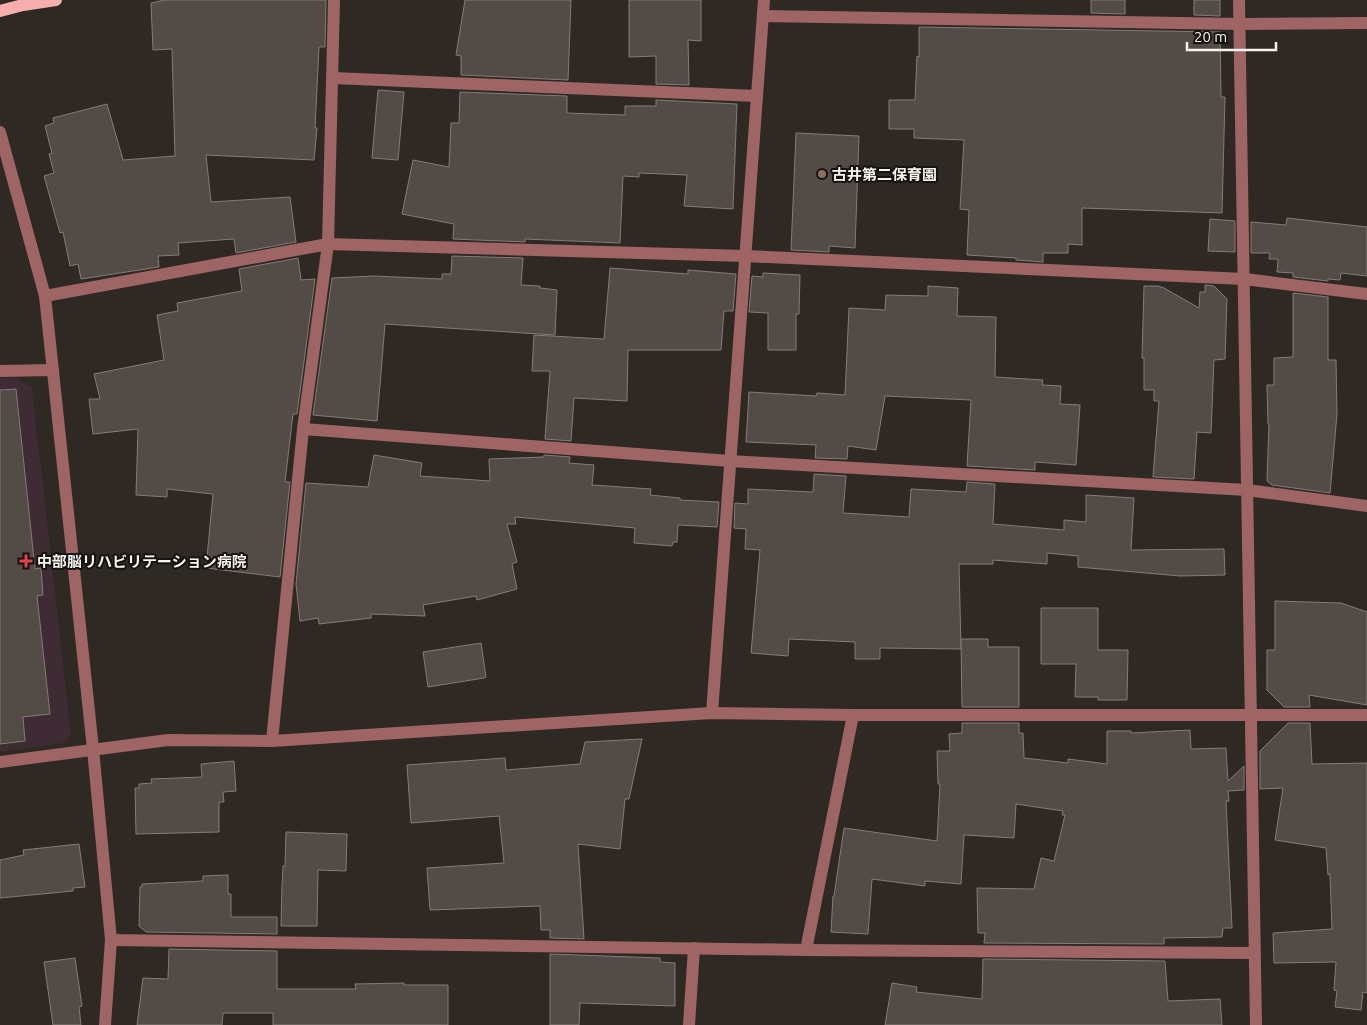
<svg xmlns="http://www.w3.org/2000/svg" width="1367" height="1025" font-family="Ubuntu,'Noto Sans JP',sans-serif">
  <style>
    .medical { fill: #3e2b33 }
    .building { fill: #534b46; stroke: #847c76 }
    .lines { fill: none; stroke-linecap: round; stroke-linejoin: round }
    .minor { stroke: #9e6564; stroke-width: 12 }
    .major { stroke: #f7aead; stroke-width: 12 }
    .education-dot { fill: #8d6e63; stroke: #151210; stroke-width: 2 }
    .health-dot { fill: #e0444e; stroke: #151210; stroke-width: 2 }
    .labels { text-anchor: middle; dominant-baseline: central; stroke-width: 4; stroke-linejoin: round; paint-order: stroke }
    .poi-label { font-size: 15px; font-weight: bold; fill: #f8f3f0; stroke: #151210; text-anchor: start }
  </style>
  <rect width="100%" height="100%" fill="#2f2924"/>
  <polygon class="medical" points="0,378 17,378 32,388 71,734 64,743 0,752"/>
  <g class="building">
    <polygon points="165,0 326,0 325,47 319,47 315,128 317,128 314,160 206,155 211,202 290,197 296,242 236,253 234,239 178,243 179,255 158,256 159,267 81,279 78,264 70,266 63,232 60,233 44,176 54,173 49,154 52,153 45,126 54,123 53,118 107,104 123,160 175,156 172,49 153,50 151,3"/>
    <polygon points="465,0 571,0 568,80 461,75 461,56 456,55"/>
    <polygon points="629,0 701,0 701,41 688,40 689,85 656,84 656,56 629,57"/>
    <polygon points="1091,0 1125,0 1125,14 1091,13"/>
    <polygon points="1194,0 1220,0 1220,16 1194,15"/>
    <polygon points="919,27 1220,32 1221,97 1225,97 1222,213 1082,208 1082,245 1068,244 1068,253 1043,253 1043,262 1016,260 1016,258 967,255 969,210 960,209 964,140 914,138 914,129 889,129 889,100 915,100 917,56 919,57"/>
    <polygon points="378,90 404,92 398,160 372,158"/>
    <polygon points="460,92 567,96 567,113 625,115 625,106 656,106 656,100 737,104 733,209 684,206 687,175 639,173 639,177 623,176 620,243 525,239 525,242 453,239 454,224 402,214 413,160 449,167 451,123 459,123"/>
    <polygon points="796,133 859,136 855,248 829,246 829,252 791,250"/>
    <polygon points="1287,218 1367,227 1367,276 1341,273 1340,280 1328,279 1328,281 1293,277 1293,273 1277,272 1278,259 1269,259 1270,253 1251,253 1251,222 1286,225"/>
    <polygon points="1210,219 1235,221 1235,252 1208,251"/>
    <polygon points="452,256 523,258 521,285 540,286 540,288 557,290 555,335 385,324 377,421 313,415 332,278 374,276 442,279 442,274 451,274"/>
    <polygon points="298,258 301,280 315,279 297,414 293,414 285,482 290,482 280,577 206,568 213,494 167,489 167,497 136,495 138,429 93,434 89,399 100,399 94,374 164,360 157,315 178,311 177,303 242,291 239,269"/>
    <polygon points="610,268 688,274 688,270 736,274 733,311 724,311 721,350 628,350 627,401 574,398 571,441 545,439 550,371 532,371 534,335 604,339"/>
    <polygon points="763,273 800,275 799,314 796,314 796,350 768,350 768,313 749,312 752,276 763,277"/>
    <polygon points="1205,285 1214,286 1227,299 1225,359 1214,360 1211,433 1197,432 1194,479 1153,477 1159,401 1154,401 1154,390 1144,390 1144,358 1142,358 1144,286 1158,286 1164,288 1199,308 1200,292 1205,292"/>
    <polygon points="928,286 958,288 957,316 996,317 995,377 1043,380 1042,385 1061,386 1060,404 1080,405 1076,465 1035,462 1035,470 967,466 971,400 885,396 876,450 848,446 847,459 815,458 816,445 746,442 749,392 816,396 817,393 845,395 849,308 885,310 886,295 928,296"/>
    <polygon points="1293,293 1328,297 1328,360 1336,360 1337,414 1330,493 1272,485 1267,481 1269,424 1268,424 1267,385 1274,385 1274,358 1293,357"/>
    <polygon points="16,389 35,569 41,568 43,595 37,596 50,714 23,717 25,741 0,744 0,390"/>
    <polygon points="374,455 422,463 420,476 490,481 489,459 544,457 544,455 570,457 569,463 594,465 592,485 651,489 650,495 680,498 680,500 719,502 717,527 678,525 677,542 673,542 672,546 634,543 635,528 515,517 516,524 507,524 517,562 512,564 517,589 477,600 476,596 423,605 425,616 371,614 371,618 319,624 318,618 300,621 296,584 306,483 368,487"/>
    <polygon points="814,474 846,476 843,513 909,517 911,489 966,492 967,482 995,484 993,524 1064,530 1064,520 1086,522 1086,495 1134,498 1131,550 1224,549 1225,575 1180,576 1078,567 1078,556 1047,553 1047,564 993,560 993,564 959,564 961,649 880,648 880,659 855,659 855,642 789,639 788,656 751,653 760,550 745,549 746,529 734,528 735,503 748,504 748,489 813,492"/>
    <polygon points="1275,601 1341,603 1367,612 1367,705 1309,695 1310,707 1284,707 1267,690 1267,650 1275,650"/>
    <polygon points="1041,608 1098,608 1098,650 1128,650 1127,700 1098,700 1098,697 1075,697 1076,664 1041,664"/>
    <polygon points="961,639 988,639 988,647 1019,647 1019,707 962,707"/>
    <polygon points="481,643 486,677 484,678 428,687 423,652"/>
    <polygon points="962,723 1019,723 1019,733 1023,733 1024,758 1068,763 1068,759 1107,764 1107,731 1131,731 1131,733 1190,730 1191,749 1226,748 1228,781 1244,766 1244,790 1228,791 1229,801 1226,801 1232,928 1223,928 1222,937 1164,938 1164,944 984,943 985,933 978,933 977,888 1034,889 1041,858 1054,861 1065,815 1062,815 1063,811 1016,804 1014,838 964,835 961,884 925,881 925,886 872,879 868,934 831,932 833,896 834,896 844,828 937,841 940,784 938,784 937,751 950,751 949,734 962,733"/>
    <polygon points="1288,723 1310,723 1312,764 1367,763 1367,993 1363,992 1361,1010 1335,1007 1337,991 1334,990 1336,962 1274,963 1273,933 1332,929 1330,874 1328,875 1326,848 1275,840 1283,788 1260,789 1260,751"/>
    <polygon points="642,739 629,799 625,799 620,849 578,844 584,939 550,938 550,930 541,930 540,906 430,910 427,868 504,863 499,816 411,823 407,765 505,758 506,770 580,764 585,742"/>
    <polygon points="234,761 236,791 223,792 224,802 219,802 219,832 136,834 135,788 139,788 139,784 152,783 151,779 202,777 201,764"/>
    <polygon points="286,832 347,834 346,871 318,870 317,926 281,926 282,886 283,866 285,866"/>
    <polygon points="79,844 85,887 73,888 73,891 0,898 0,860 24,855 23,850"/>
    <polygon points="228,875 228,894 231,894 231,917 277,917 277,934 146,932 139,926 140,887 142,887 142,884 203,881 203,876"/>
    <polygon points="169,949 277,951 277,989 356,989 355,984 404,983 404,985 448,985 448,1025 273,1025 273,1013 223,1013 222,1025 137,1025 143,978 168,979"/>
    <polygon points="550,954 660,958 660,962 675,963 675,1006 580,1003 579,1025 550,1025"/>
    <polygon points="75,958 82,1006 79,1007 81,1025 53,1025 44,962"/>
    <polygon points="983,959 1165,961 1168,1001 1220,999 1222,1025 885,1025 892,983 917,987 916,992 982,999"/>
  </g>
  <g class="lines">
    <g class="minor">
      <polyline points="1239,0 1256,1025"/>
      <polyline points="763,16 1240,24 1367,23"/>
      <polyline points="333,78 757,96"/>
      <polyline points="0,132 45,296 93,749 111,940 105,1025"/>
      <polyline points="45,296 328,244 745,256 1244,279 1367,294"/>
      <polyline points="0,371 53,370"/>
      <polyline points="303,429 730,461 1247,490 1367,506"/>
      <polyline points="712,713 764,0"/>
      <polyline points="272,741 303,429 328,244 334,0"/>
      <polyline points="0,762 168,740 272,741 712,713 853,715 1367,715"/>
      <polyline points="111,940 806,950 1254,953"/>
      <polyline points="806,950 853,715"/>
      <polyline points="689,1025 694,948"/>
    </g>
    <polyline class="major" points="0,11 23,5 56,0"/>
  </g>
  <circle class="education-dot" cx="822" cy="174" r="5"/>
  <path class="health-dot" d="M23.5 553.5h5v5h5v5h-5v5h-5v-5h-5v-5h5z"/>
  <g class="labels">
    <g class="poi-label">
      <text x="832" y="174">古井第二保育園</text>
      <text x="37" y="561">中部脳リハビリテーション病院</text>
    </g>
  </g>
  <path d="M1187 42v8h89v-8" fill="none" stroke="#f8f3f0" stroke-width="2.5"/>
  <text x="1194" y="42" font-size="15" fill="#f8f3f0" stroke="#151210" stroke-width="4" paint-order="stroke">20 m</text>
</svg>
